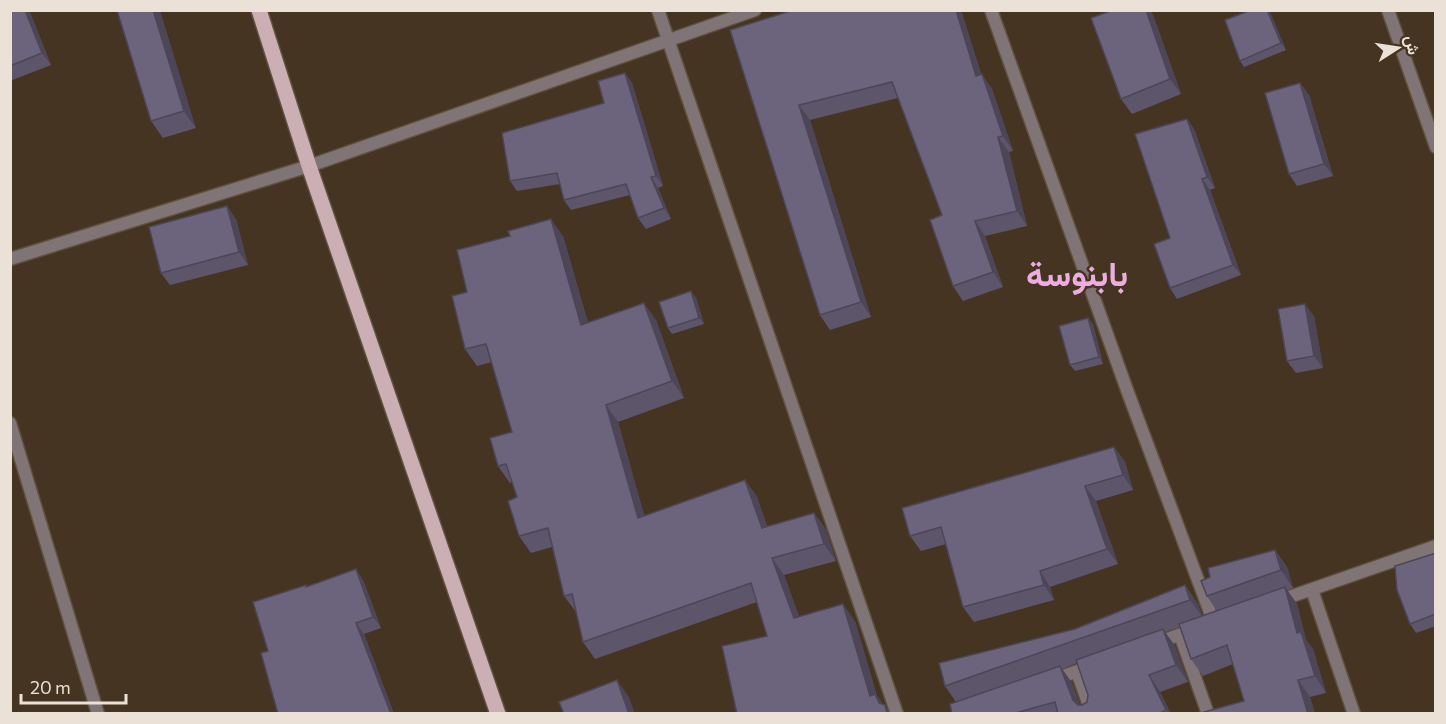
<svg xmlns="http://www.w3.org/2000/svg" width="1446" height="724" font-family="Commissioner,Vazirmatn,sans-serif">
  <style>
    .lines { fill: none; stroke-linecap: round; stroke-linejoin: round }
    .minor-casing { stroke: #5f503e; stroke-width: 15 }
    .primary-casing { stroke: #5f503e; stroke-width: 18 }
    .minor { stroke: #817476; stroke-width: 12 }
    .primary { stroke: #cbafb4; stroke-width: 15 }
    .wall { fill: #5d566b; fill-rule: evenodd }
    .shaded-wall { fill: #4c4657 }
    .building { fill: #6c647c; stroke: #4c4657; stroke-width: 1.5 }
    .labels { text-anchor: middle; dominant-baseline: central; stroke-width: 5; stroke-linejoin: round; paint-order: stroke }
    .town-label { font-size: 34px; font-weight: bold; fill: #edade0; stroke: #443421 }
  </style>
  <rect width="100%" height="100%" fill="#443421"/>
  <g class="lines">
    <defs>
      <g id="minor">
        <polyline points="658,10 897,714"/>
        <polyline points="991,10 1127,390 1214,623"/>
        <polyline points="1388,10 1436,147"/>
        <polyline points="10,259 309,166 755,10"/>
        <polyline points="10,423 98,714"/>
        <polyline points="1312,590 1354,714"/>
        <polyline points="1278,601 1436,546"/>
        <polyline points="1180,635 1208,714"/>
        <polyline points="1156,643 1196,629"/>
        <polyline points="1077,672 1092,714"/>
        <polyline points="1052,680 1095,665"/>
      </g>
      <polyline id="primary" points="259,10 309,166 498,714"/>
    </defs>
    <use href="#minor" class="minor-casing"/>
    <use href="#primary" class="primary-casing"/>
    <use href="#minor" class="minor"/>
    <use href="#primary" class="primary"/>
  </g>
  <g class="wall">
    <polygon points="10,10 29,10 51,65 10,81"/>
    <polygon points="117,10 196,128 163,138 151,121"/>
    <polygon points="793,10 961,10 981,74 992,89 1013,151 1009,152 1027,226 985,236 1003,287 963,301 953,286 942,215 898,98 810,120 871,317 830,330 820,315 730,30"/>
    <polygon points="1113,10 1150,10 1153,15 1181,94 1132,114 1121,99"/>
    <polygon points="1251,10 1269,10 1286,50 1244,67 1240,61"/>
    <polygon points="625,73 632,83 663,186 658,188 671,219 646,229 638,218 630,195 571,210 564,200 560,184 517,191 510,181 604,103"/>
    <polygon points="1300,83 1309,95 1333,176 1297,186 1289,174"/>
    <polygon points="1187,119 1194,129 1215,188 1210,190 1241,275 1177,299 1170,288 1170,238"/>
    <polygon points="236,219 248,265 170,285 161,273"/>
    <polygon points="510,236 563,236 588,323 656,320 684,398 618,422 644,516 745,480 757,497 767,526 814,513 826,530 836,561 784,575 799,617 855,621 877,696 890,714 737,714 767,636 757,602 595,659 583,642 576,612 564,596 552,547 531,553 519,536 517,497 512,482 510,483 498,466 512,432 492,362 477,366 465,349 467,292"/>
    <polygon points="696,298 704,324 672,334 668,328"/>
    <polygon points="1314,316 1323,368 1296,373 1287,361"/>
    <polygon points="1088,318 1093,324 1103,364 1075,371 1070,365"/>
    <polygon points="1114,447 1125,462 1133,490 1096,501 1118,564 1050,587 1054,600 974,622 963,607 946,544 921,551 910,536"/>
    <path d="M 1275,550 L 1287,567 L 1293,588 L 1287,590 L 1297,604 L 1306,640 L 1313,649 L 1326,693 L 1310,697 L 1315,714 L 1197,714 L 1244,701 L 1233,664 L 1203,676 L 1191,659 L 1180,627 L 1165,632 L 1175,646 L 1188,682 L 1160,692 L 1171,714 L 952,714 L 956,702 L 945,686 L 1075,629 L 1185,585 L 1198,604 L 1202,616 L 1217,611 L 1207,596 ZM 1077,663 L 1088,695 L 1087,702 L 1082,705 L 1080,705 L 1072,683 L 1062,669 Z"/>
    <polygon points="1436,553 1436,626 1416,633 1410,624"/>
    <polygon points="363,580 381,628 364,634 394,714 278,714 268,651 306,585 307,587"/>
  </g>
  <g class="shaded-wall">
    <polygon points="25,10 29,10 51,65 42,53"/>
    <polygon points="153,10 160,10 196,128 184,111"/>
    <polygon points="956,10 961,10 986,91 976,76"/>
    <polygon points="1146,10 1150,10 1153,15 1181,94 1170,79"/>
    <polygon points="1267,10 1270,12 1286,50 1281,43"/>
    <polygon points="625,73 632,83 663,186 656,176"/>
    <polygon points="982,74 992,89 1013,151 1003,136"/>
    <polygon points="1300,83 1309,95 1333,176 1324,164"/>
    <polygon points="799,105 810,120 871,317 861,302"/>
    <polygon points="1187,119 1194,129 1215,188 1207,177"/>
    <polygon points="998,137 1009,152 1027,226 1017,211"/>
    <polygon points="651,177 658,188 671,219 664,208"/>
    <polygon points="1202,179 1210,190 1241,275 1233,265"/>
    <polygon points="227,206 236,219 248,265 239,252"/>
    <polygon points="551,219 563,236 593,342 581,325"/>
    <polygon points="975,221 985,236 1003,287 993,272"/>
    <polygon points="691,291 696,298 704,324 699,318"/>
    <polygon points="644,303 656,320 684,398 672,381"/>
    <polygon points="1305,304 1314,316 1323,368 1314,356"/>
    <polygon points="1088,318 1093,324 1103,364 1099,357"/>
    <polygon points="606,405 618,422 650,535 638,518"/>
    <polygon points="1114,447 1125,462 1133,490 1123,475"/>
    <polygon points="745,480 757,497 773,545 762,528"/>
    <polygon points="1085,486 1096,501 1118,564 1107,549"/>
    <polygon points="814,513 826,530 836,561 824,544"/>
    <polygon points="1275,550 1287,567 1293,588 1281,570"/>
    <polygon points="772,558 784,575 806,635 794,618"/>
    <polygon points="356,569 363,580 381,628 373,617"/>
    <polygon points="1040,571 1050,587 1054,600 1044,585"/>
    <polygon points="1185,585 1198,604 1204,619 1190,600"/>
    <polygon points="1285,587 1297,604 1306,640 1313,649 1326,693 1315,676 1297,633"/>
    <polygon points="843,604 855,621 877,696 886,709 885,705 890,714 887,714 870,696"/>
    <polygon points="356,623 364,634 394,714 391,714"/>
    <polygon points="1163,629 1175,646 1188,682 1176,665"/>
    <polygon points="1060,666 1072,683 1083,714 1073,700"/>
    <polygon points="1149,675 1160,692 1171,714 1169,714 1166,710"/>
    <polygon points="617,680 629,697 635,714 629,714"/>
    <polygon points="1298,680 1310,697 1315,714 1308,714"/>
  </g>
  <g class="building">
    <polygon points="10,10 25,10 42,53 10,66"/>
    <polygon points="117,10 153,10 184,111 151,121"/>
    <polygon points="793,10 956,10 976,76 982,74 1003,136 998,137 1017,211 975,221 993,272 953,286 930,220 942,215 892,82 799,105 861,302 820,315 730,30"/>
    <polygon points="1113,10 1146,10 1170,79 1121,99 1091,18"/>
    <polygon points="1251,10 1267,10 1281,43 1240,61 1225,20"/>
    <polygon points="625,73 656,176 651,177 664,208 638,218 626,184 564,200 557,173 510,181 502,133 604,103 598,81"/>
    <polygon points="1300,83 1324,164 1289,174 1265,93"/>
    <polygon points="1187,119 1207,177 1202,179 1233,265 1170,288 1154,244 1170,238 1135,134"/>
    <polygon points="227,206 239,252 161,273 149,227"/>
    <polygon points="551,219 581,325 644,303 672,381 606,405 638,518 745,480 762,528 814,513 824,544 772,558 794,618 843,604 870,696 875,694 879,703 885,705 887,714 737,714 722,646 767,636 751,583 583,642 572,594 564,596 548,528 519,536 508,501 517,497 506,464 498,466 490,438 512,432 486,344 465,349 452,296 467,292 457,250 510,236 508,231"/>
    <polygon points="691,291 699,318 668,328 659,302"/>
    <polygon points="1305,304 1314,356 1287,361 1278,309"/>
    <polygon points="1088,318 1099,357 1070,365 1059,326"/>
    <polygon points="1114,447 1123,475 1085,486 1107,549 1040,571 1044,585 963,607 941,527 910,536 902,508"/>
    <polygon points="1275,550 1281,570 1207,596 1201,581 1210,577 1208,568"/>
    <polygon points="1436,553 1436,614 1410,624 1397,590 1395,566"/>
    <polygon points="356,569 373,617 356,623 391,714 278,714 261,653 268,651 253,602 306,585 306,587"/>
    <polygon points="1185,585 1190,600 945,686 939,663 1075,629"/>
    <polygon points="1285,587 1297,633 1301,632 1315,676 1298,680 1308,714 1197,714 1244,701 1227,645 1191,659 1179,624"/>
    <polygon points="1163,629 1176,665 1149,675 1166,710 1158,714 1058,714 1055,702 1012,714 952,714 950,704 1060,666 1073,700 1078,705 1082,705 1087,702 1088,695 1076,660"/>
    <polygon points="617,680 629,714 564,714 559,702"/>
  </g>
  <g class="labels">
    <g class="town-label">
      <text x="1077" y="272">بابنوسة</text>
    </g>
  </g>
  <rect width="1446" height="724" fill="none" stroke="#ece1d6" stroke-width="24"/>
  <g transform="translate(1398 48) rotate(78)" stroke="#443421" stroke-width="4.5" paint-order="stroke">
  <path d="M0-4.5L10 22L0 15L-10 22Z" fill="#ece1d6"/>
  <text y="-9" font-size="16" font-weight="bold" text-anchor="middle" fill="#ece1d6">ش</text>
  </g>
  <path d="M21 694v9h105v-9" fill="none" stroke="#ece1d6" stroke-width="3"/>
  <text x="30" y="694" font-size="18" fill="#ece1d6" stroke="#443421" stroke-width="4.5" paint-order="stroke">20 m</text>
</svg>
